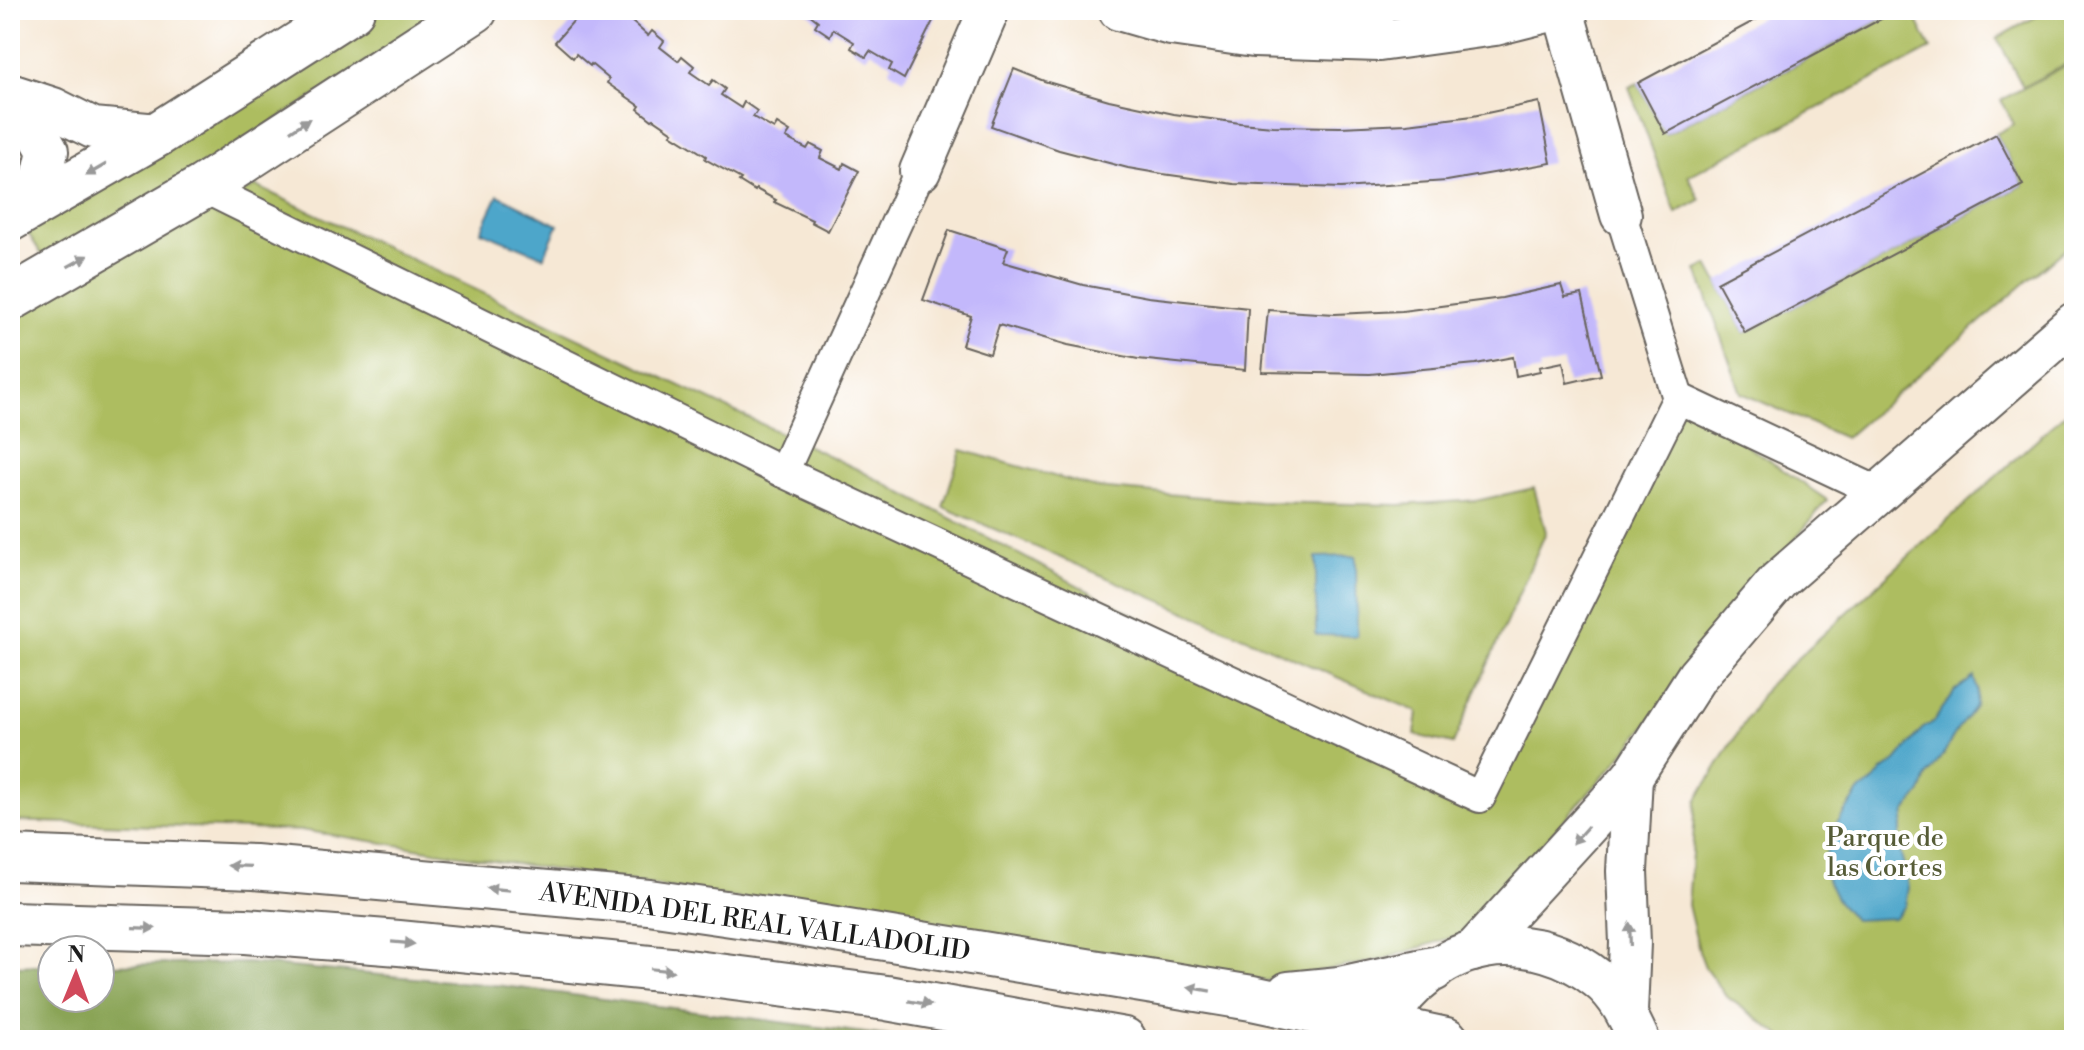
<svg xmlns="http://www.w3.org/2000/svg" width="2084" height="1050" font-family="'Libre Bodoni',serif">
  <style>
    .green { fill: #adbd60; stroke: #646c3e; stroke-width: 2 }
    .forest { fill: #8aa456; stroke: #536039; stroke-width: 2 }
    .water { fill: #4da6ca; stroke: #346173; stroke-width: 2 }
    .building { fill: #c3b8fb }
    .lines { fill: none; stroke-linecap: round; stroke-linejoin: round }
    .pedestrian-casing { stroke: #68635d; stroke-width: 34 }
    .minor-casing { stroke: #68635d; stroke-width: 44 }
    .secondary-casing { stroke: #68635d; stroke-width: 48 }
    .trunk-casing { stroke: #68635d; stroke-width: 48 }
    .pedestrian { stroke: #fff; stroke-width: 30 }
    .minor { stroke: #fff; stroke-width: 40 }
    .secondary { stroke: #fff; stroke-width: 44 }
    .trunk { stroke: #fff; stroke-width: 44 }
    .oneway { fill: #999 }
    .labels { text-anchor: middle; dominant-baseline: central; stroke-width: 8; stroke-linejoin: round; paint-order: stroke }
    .park-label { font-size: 26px; fill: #565c37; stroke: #fff }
    .street-label { font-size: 26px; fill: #1c1c1c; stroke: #fff }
  </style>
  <rect width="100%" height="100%" fill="#fff"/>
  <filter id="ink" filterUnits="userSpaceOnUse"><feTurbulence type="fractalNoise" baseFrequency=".0125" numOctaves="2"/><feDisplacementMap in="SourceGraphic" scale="16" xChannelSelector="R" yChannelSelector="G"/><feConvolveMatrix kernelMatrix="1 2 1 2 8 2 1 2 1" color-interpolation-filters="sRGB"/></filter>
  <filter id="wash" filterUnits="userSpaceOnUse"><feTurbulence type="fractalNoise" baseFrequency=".006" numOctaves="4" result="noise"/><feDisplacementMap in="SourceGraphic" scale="32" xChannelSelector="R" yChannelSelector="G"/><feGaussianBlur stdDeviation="1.8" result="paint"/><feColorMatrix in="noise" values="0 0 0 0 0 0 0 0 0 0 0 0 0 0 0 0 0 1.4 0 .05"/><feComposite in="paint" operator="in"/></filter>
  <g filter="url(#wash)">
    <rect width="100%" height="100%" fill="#f6e8d5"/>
    <g class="green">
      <polygon points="384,10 443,10 312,98 45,260 28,233 361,26"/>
      <polygon points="1898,10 1912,10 1931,49 1688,176 1700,200 1676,213 1629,87 1638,83 1666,134"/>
      <polygon points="2048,10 2074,10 2074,60 2023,87 1997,38"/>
      <polygon points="2074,61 2074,241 1845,438 1741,393 1697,270 1708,265 1745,333 2023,185 1996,134 2014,124 2001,100"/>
      <polygon points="256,186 859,470 1479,797 1678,398 1827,500 1615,764 1459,935 1381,960 1264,981 307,831 10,821 10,314"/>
      <polygon points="2074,405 2074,1040 1787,1040 1726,996 1705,967 1699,951 1688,905 1696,801 1767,686"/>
      <polygon points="961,450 1096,488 1259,502 1399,505 1480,500 1534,488 1546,532 1453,744 1415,735 1418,712 943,507"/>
    </g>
    <polygon class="forest" points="246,963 504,986 918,1040 10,1040 10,966 52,965 52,998 100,998 100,965"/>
    <g class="water">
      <polygon points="498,195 558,225 544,257 481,231"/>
      <polygon points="1356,556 1357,636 1316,635 1316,557"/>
      <polygon points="1974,677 1977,689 1976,705 1957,730 1943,755 1927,777 1921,792 1905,813 1898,844 1905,869 1908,888 1905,906 1894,918 1854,920 1836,899 1827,880 1826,854 1834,827 1860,791 1874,781 1883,770 1896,761 1922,729 1933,722 1955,691"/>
    </g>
    <g id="blocks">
      <g class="building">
        <polygon points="587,10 628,10 635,16 630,20 648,36 652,31 664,41 660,47 678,61 682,56 694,66 690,72 709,85 713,80 725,89 721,95 741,108 744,102 757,111 753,117 774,129 777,124 790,132 786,138 807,149 810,144 823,151 820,158 842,169 844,163 859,171 828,231 811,222 812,220 774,202 776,200 756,189 755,191 739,181 741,179 705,159 706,156 671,134 673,132 654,119 652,120 638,109 640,106 607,83 609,79 591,64 590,66 576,54 573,58 555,42 582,11 584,13"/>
        <polygon points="804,10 914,10 920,13 921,10 927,10 936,15 904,79 889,70 892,64 870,51 866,57 851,48 854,42 833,29 830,36 815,26 818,21"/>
        <polygon points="1774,10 1893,10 1894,12 1665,134 1638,83"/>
        <polygon points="1014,69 1044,81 1109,100 1174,114 1240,123 1273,126 1340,127 1407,124 1473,116 1539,102 1551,163 1447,181 1341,188 1234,184 1163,174 1128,168 1059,150 991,126"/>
        <polygon points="1996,134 2023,185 1745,333 1717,282"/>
        <polygon points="949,230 1008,249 1003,262 1083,285 1148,297 1248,308 1245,370 1138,359 1068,345 999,325 990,354 962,345 971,316 923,300"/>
        <polygon points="1561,285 1565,297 1582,294 1601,375 1567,383 1563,362 1539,367 1540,371 1516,376 1513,357 1476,364 1370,374 1262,372 1268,310 1335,314 1402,311 1502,298"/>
      </g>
    </g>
  </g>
  <g filter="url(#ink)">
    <use href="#blocks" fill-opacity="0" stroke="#68635d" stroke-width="2"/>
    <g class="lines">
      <defs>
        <g id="pedestrian">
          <polyline points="1377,10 1379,41"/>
          <polyline points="203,187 783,472 1480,797 1678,398 1621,215"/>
          <polyline points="1678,398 1880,493"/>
          <polyline points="783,472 920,171"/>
        </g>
        <g id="minor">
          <polyline points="1119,10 1171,25 1254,37 1379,41 1495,25 1555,10"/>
          <polyline points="1563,10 1621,215"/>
          <polyline points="10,94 53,108 93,128 158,134"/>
          <polyline points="10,95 31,121 48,151 36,204"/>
          <polyline points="920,171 989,10"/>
          <polyline points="1473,951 1632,777 1697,676 1778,581 2074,323"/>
          <polyline points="1627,1012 1630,943 1627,871 1632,777"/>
          <path d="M 1381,1040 C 1397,987 1451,946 1506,946 C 1540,946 1572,958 1598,979 C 1618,994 1629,1018 1639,1040"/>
        </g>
        <g id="secondary">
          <polyline points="10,219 158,134 352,10"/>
          <polyline points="10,299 203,187 475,10"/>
        </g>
        <g id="trunk">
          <polyline points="10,858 254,867 649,902 787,922 1252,998 1446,1040"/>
          <polyline points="10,924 245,931 399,943 680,971 887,998 1124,1040"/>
          <polyline points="1289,994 1340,989 1433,969"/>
        </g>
      </defs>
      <use href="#pedestrian" class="pedestrian-casing"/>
      <use href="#minor" class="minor-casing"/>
      <use href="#secondary" class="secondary-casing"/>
      <use href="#trunk" class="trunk-casing"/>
      <use href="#pedestrian" class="pedestrian"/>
      <use href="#minor" class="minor"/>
      <use href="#secondary" class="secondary"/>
      <use href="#trunk" class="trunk"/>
    </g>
    <defs><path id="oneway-solid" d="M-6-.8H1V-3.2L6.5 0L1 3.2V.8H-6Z" transform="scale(2)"/></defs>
    <g class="oneway">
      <use href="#oneway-solid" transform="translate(300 125) rotate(-33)"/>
      <use href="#oneway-solid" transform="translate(96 170) rotate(150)"/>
      <use href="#oneway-solid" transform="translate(78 261) rotate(-29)"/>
      <use href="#oneway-solid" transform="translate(1580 835) rotate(132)"/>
      <use href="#oneway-solid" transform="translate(239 866) rotate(-178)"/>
      <use href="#oneway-solid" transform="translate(498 889) rotate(-175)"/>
      <use href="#oneway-solid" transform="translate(144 928) rotate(2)"/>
      <use href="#oneway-solid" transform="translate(1630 934) rotate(-92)"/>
      <use href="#oneway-solid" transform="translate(403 943) rotate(5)"/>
      <use href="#oneway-solid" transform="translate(662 970) rotate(6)"/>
      <use href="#oneway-solid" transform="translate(1199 989) rotate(-170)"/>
      <use href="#oneway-solid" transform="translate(920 1003) rotate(10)"/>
    </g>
  </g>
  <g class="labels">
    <g class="park-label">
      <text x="1885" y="838">Parque de<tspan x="1885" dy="30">las Cortes</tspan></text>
    </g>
    <g class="street-label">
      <text transform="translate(755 922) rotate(8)">AVENIDA DEL REAL VALLADOLID</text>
    </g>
  </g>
  <rect width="2084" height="1050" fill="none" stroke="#fff" stroke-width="40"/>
  <g transform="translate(76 974) rotate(1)"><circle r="38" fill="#ffffff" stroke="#a4a4a4" stroke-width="2"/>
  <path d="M0-6L14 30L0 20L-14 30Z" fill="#d1495b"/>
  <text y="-12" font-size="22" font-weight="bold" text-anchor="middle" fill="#1c1c1c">N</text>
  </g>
</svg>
